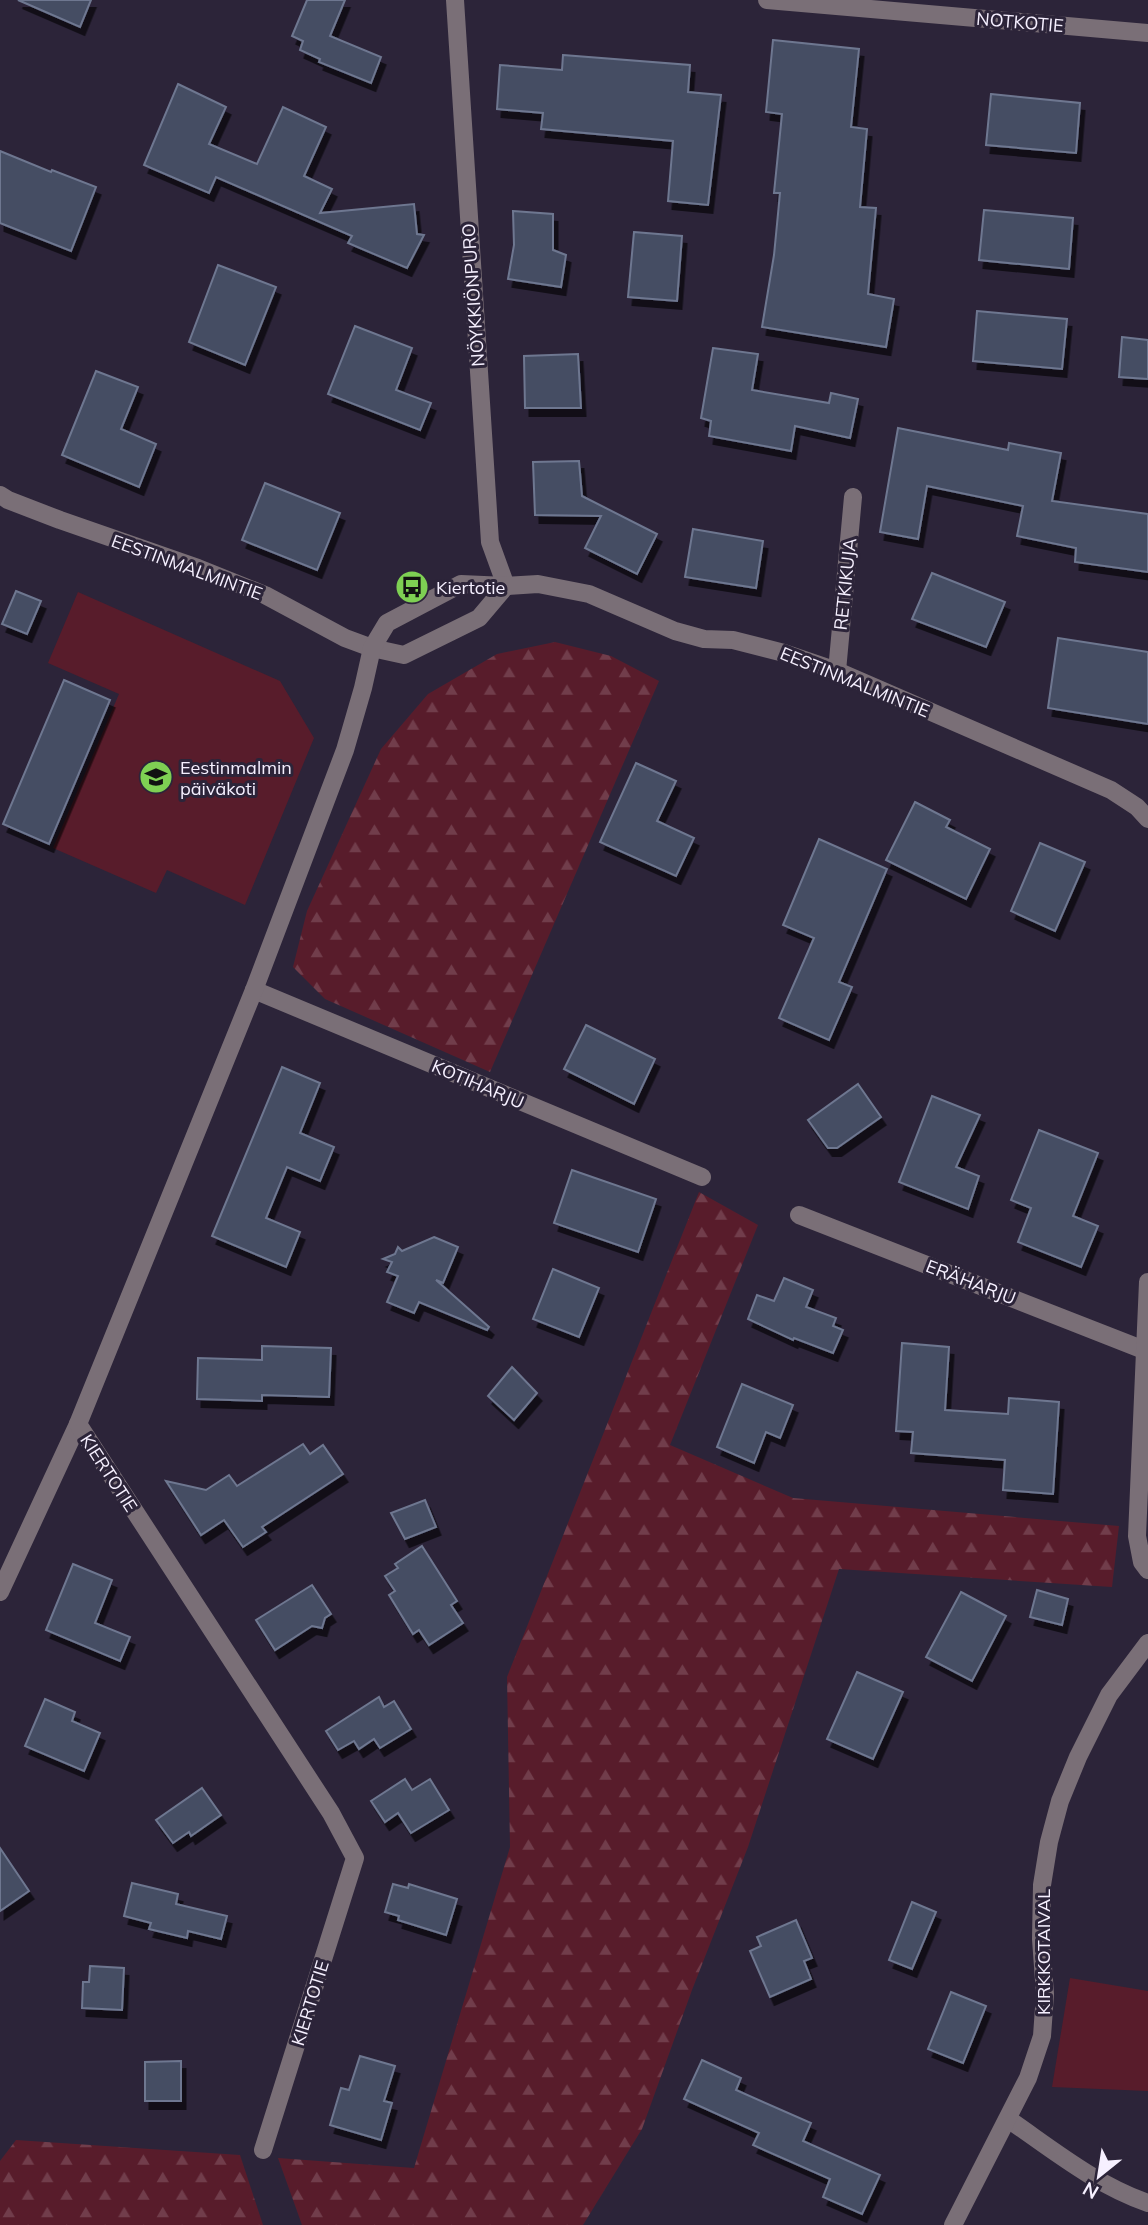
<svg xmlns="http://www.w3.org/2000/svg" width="1148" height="2225" font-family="Mulish,sans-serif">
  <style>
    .forest { fill: url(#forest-firs) }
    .park { fill: #581c2b }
    .building { fill: #454d64; stroke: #6e7790; stroke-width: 2; filter: url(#shadow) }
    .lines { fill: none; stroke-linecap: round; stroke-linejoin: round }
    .minor { stroke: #7a6f77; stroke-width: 18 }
    .labels { text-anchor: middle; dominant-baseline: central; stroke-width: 6; stroke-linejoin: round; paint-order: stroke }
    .street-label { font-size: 18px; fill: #f6f0ff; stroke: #2c2439 }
    .poi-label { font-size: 18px; fill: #f6f0ff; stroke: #2c2439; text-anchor: start }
  </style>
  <defs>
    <pattern id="forest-firs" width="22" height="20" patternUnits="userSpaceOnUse" patternTransform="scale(1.75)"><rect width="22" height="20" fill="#581c2b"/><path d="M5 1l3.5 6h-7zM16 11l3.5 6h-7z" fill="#713d4b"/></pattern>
    <filter id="shadow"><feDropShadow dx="4.5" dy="8" stdDeviation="0" flood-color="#0009"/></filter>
  </defs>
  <rect width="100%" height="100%" fill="#2c2439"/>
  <g class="forest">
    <polygon points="555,642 611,656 659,681 490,1072 325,999 293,967 307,911 381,749 428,694 497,654"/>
    <polygon points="699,1192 758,1225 670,1445 793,1498 1119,1526 1112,1587 839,1569 748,1847 692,1990 642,2129 583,2225 302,2225 278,2158 414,2168 510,1847 507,1677"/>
    <polygon points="16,2140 240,2155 263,2225 0,2225 0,2161"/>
  </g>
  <g class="park">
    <polygon points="78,592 280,681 314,738 245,905 167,870 156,893 53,848 119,694 48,663"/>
    <polygon points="1070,1978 1148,1991 1148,2091 1052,2087"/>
  </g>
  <g class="building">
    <polygon points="18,0 91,0 80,27"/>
    <polygon points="307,0 345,0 330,36 381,57 371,83 319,62 320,59 300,50 303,41 292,36"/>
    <polygon points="773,40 859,49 851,127 867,129 860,207 876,208 868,294 894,299 886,347 762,327 774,255 780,193 774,193 782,114 766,112"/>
    <polygon points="563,55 690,65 688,92 721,95 708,205 668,201 673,141 541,129 543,113 497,109 500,65 562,70"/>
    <polygon points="178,84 226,107 209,144 257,164 283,107 326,127 304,176 332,189 320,213 414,204 417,234 424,235 407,268 348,243 352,236 216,177 209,193 144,165"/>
    <polygon points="991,94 1080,103 1076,153 986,145"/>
    <polygon points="0,151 51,172 52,170 96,187 71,251 0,223"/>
    <polygon points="984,210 1073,218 1069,269 979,260"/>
    <polygon points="513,211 553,214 553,250 566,255 561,287 508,279 514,245"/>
    <polygon points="634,232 682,236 677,301 628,297"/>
    <polygon points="218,265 276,287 245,365 189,342"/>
    <polygon points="977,311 1067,319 1062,369 973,361"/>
    <polygon points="355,326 412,348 396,390 431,403 420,430 328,394"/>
    <polygon points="1122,337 1148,340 1148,379 1119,377"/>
    <polygon points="713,348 758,354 752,390 829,403 831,393 858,399 850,438 795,426 791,451 709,436 711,421 701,418"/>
    <polygon points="578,354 581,408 525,408 524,356"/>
    <polygon points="96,371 138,387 121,429 156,444 139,487 62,455"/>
    <polygon points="898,428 1008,450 1009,443 1061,453 1052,501 1148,514 1148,572 1075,562 1076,548 1017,536 1023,506 927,486 918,539 880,532"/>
    <polygon points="579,461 582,496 657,534 637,574 585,548 601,516 535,515 533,462"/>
    <polygon points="265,483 340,513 317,570 242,540"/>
    <polygon points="693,529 763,541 756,588 685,577"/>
    <polygon points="932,573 1005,602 986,647 912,619"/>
    <polygon points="16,591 41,601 27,634 2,624"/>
    <polygon points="1058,638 1148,652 1148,724 1048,708"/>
    <polygon points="64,680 110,700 49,844 3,824"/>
    <polygon points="636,763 676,781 657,821 694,838 676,876 600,842"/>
    <polygon points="915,802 950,820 946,827 990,849 966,899 886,860"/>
    <polygon points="819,839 887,869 839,982 852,987 829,1040 779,1018 814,938 783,925"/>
    <polygon points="1040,843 1085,862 1055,931 1011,911"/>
    <polygon points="586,1025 655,1059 634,1104 564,1069"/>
    <polygon points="282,1067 320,1083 300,1133 334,1147 320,1181 287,1167 266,1218 300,1232 286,1267 212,1236"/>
    <polygon points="858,1084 881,1117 837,1148 828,1148 808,1120"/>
    <polygon points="932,1096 980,1115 956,1167 979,1176 968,1209 899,1182"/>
    <polygon points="1039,1130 1098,1153 1073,1216 1098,1226 1081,1267 1018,1242 1031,1208 1011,1200"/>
    <polygon points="572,1170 656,1199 638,1252 554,1223"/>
    <polygon points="434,1237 458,1247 443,1283 436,1280 489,1327 487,1330 419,1302 414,1313 387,1302 398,1276 387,1272 392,1262 383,1259 395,1254 398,1247 402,1251"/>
    <polygon points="553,1269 599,1288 579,1337 533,1319"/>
    <polygon points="784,1278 813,1290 806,1307 836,1318 833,1326 843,1330 833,1353 794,1338 793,1340 748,1319 757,1295 774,1301"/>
    <polygon points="902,1343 949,1347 945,1410 1008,1414 1009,1398 1059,1402 1053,1494 1003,1490 1005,1460 911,1453 913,1432 896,1431"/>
    <polygon points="262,1346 331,1348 329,1397 262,1395 262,1401 197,1399 198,1358 262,1360"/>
    <polygon points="512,1367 537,1393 514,1420 488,1396"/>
    <polygon points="742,1384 793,1405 780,1438 766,1432 754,1463 717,1447"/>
    <polygon points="303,1444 310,1454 323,1445 343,1474 262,1527 266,1532 243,1547 224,1520 201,1535 166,1481 206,1490 229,1475 237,1486"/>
    <polygon points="425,1500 436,1527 405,1539 391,1513"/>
    <polygon points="422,1546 457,1601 451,1605 463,1623 429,1645 419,1630 413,1634 389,1595 395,1591 385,1576 398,1568 395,1564"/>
    <polygon points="73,1564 112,1580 95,1623 130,1637 120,1661 46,1630"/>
    <polygon points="312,1585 331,1614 325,1618 322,1628 312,1626 275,1650 256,1620"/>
    <polygon points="1037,1590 1068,1599 1062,1625 1030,1617"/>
    <polygon points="961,1592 1006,1616 972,1681 926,1657"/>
    <polygon points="857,1672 903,1692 873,1759 827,1739"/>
    <polygon points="379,1697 384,1707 394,1701 411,1729 380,1748 374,1739 359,1749 354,1741 338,1750 326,1731"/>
    <polygon points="45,1699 75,1712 72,1721 100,1733 84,1771 25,1746"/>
    <polygon points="405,1779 412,1790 430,1779 449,1810 411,1833 398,1813 385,1822 371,1801"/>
    <polygon points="202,1788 221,1815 191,1836 189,1832 173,1843 156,1820"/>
    <polygon points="0,1848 29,1891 0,1911"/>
    <polygon points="132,1883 178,1894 176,1904 227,1916 221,1939 188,1931 187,1938 149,1929 151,1923 124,1916"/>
    <polygon points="393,1884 408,1888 409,1884 457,1899 446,1935 398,1920 399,1916 385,1912"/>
    <polygon points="912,1902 936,1912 912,1969 889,1960"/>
    <polygon points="796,1920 812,1958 804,1961 811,1979 770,1997 750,1951 761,1946 757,1937"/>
    <polygon points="90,1966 124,1968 122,2010 82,2008 83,1982 89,1982"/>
    <polygon points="951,1992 986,2006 963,2063 928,2049"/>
    <polygon points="360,2056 395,2066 384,2101 392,2103 381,2140 330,2125 341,2088 349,2090"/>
    <polygon points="702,2060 741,2078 736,2090 811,2123 803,2141 880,2175 862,2214 823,2197 830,2179 753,2145 759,2133 684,2099"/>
    <polygon points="181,2061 181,2101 145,2101 145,2062"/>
  </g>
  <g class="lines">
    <g class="minor">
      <polyline points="455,0 490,542 506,586"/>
      <polyline points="767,0 1148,33"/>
      <polyline points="0,495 8,500 60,520 198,568 265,595 345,638 372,648 404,655 479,618 506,586"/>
      <polyline points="837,671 853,497"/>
      <polyline points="254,990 702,1177"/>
      <polyline points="799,1215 1144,1350"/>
      <polyline points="1148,1282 1137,1536 1142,1562 1148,1570"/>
      <polyline points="0,1592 78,1424"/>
      <path d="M 1008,2119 C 1053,2150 1096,2185 1148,2203"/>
      <polyline points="263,2150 355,1858 331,1813 78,1424 254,990 345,750 363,688 372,648 387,623 461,584 506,586 538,584 589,594 675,631 704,639 733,640 784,653 837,671 1111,790 1137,807 1148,819"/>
      <polyline points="953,2225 1028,2078 1042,2036 1045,1994 1041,1939 1042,1885 1049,1842 1060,1801 1078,1757 1109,1695 1148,1643"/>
    </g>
  </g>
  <defs>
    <symbol id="bus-disc" viewBox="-11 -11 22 22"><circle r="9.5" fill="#7ed053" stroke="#2c2439"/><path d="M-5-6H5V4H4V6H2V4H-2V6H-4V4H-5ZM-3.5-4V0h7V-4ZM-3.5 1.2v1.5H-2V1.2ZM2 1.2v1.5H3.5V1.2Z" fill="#111"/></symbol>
    <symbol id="school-disc" viewBox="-11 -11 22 22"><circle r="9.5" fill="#7ed053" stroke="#2c2439"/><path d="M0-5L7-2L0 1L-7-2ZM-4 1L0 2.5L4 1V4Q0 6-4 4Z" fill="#111"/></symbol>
  </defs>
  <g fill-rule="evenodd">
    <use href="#bus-disc" x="393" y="568" width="38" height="38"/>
    <use href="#school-disc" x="137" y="758" width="38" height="38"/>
  </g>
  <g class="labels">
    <g class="street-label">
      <text transform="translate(1020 22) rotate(5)">NOTKOTIE</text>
      <text transform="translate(473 295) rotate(-94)">NÖYKKIÖNPURO</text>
      <text transform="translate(187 567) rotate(20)">EESTINMALMINTIE</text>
      <text transform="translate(845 584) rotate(-84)">RETKIKUJA</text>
      <text transform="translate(855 682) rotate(22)">EESTINMALMINTIE</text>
      <text transform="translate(478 1084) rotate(23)">KOTIHARJU</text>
      <text transform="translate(971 1282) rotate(21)">ERÄHARJU</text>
      <text transform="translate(109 1473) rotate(57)">KIERTOTIE</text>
      <text transform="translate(1043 1952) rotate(-90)">KIRKKOTAIVAL</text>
      <text transform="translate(310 2003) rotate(-73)">KIERTOTIE</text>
    </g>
    <g class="poi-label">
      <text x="436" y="587">Kiertotie</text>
      <text x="180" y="767">Eestinmalmin<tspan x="180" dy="21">päiväkoti</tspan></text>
    </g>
  </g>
  <g transform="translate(1099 2176) rotate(210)" stroke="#2c2439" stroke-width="5" paint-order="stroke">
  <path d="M0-5L12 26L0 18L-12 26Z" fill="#f6f0ff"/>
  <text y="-10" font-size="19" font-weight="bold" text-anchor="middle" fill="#f6f0ff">N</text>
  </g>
</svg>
